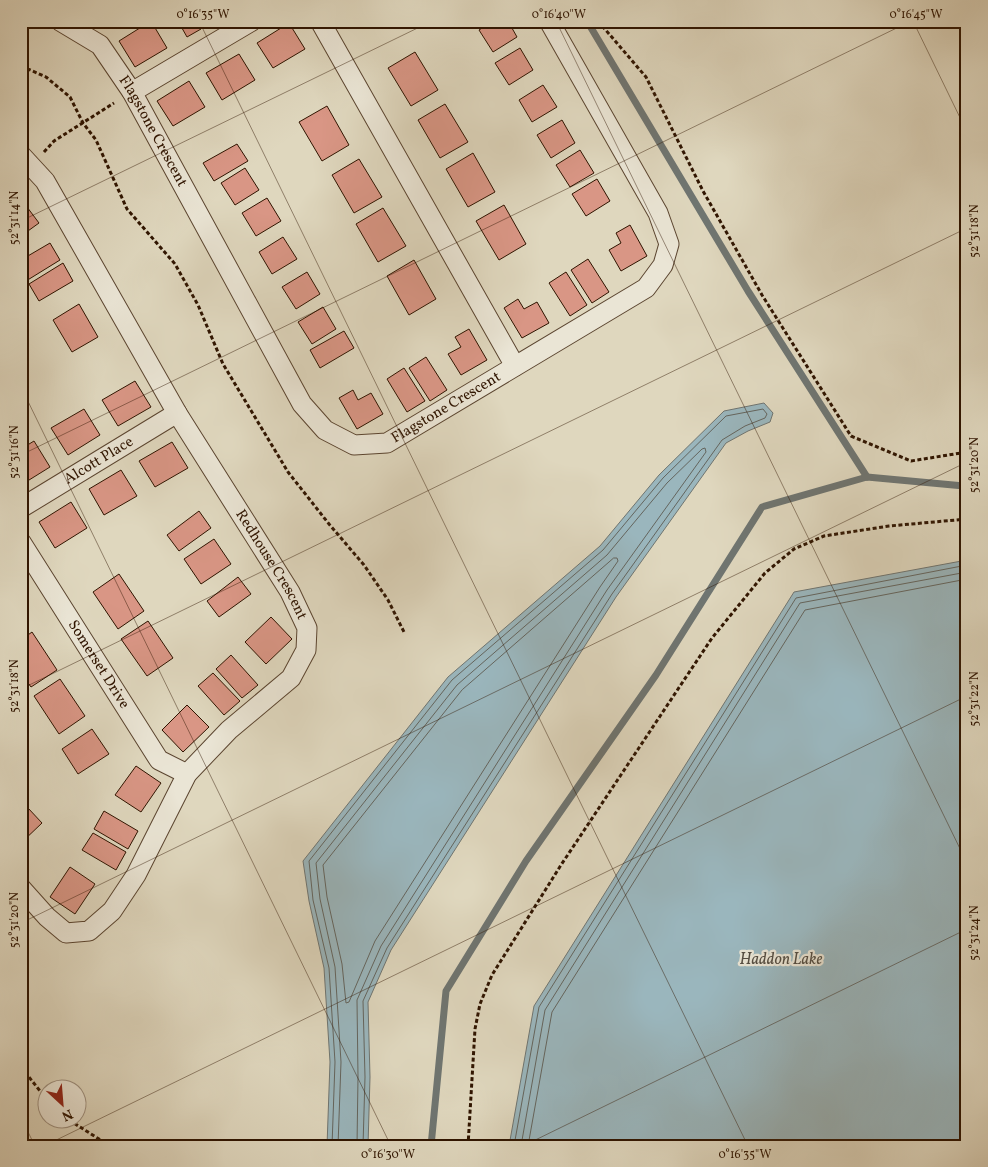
<svg xmlns="http://www.w3.org/2000/svg" width="988" height="1167" font-family="Vollkorn,serif">
  <style>
    .water { fill: #9ab6bd; stroke: #6f7571 }
    .lines { fill: none; stroke-linecap: round; stroke-linejoin: round }
    .shore { stroke: #64655e; stroke-width: 1 }
    .stream { stroke: #6f7571; stroke-width: 7 }
    .building { fill: #d99685; stroke: #2f1400 }
    .street-casing { stroke: #5b4530; stroke-width: 21 }
    .path { stroke: #2f1400; stroke-width: 3; stroke-dasharray: 4 2.5; stroke-linecap: butt }
    .street { stroke: #eae5d5; stroke-width: 19 }
    .ticks { fill: none; stroke: #2f1400; stroke-width: 1; stroke-opacity: 0.45 }
    .labels { text-anchor: middle; dominant-baseline: central; stroke-width: 4.5; stroke-linejoin: round; paint-order: stroke }
    .street-label { font-size: 15px; fill: #2f1400; stroke: #eae5d5 }
    .water-label { font-size: 16px; font-style: italic; fill: #544d42; stroke: #eae5d5 }
    .neatline { fill: none; stroke: #2f1400; stroke-width: 2 }
    .ticks-label { font-size: 12px; text-anchor: middle; fill: #2f1400 }
  </style>
  <rect width="100%" height="100%" fill="#dfd7be"/>
  <filter id="stains"><feTurbulence type="fractalNoise" baseFrequency=".004" numOctaves="4"/><feColorMatrix values="0 0 0 0 .2 0 0 0 0 .09 0 0 0 0 .02 0 0 0 .5 -.17"/></filter>
  <radialGradient id="worn" r=".72"><stop offset=".6" stop-color="#630" stop-opacity="0"/><stop offset="1" stop-color="#630" stop-opacity=".3"/></radialGradient>
  <g class="water">
    <polygon points="764,403 773,413 770,422 748,431 726,443 616,597 391,950 368,1002 370,1077 368,1146 327,1146 330,1062 324,968 309,901 303,861 448,677 600,546 659,475 724,411"/>
    <polygon points="967,560 967,1146 509,1146 534,1006 794,592"/>
  </g>
  <g class="lines">
    <g class="shore">
      <polygon points="614,558 617,558 618,561 600,587 375,941 349,1002 346,1003 342,964 327,897 323,865 462,690"/>
      <polyline points="332,1146 335,1062 329,968 313,900 309,861 452,680 603,550 663,478 726,416 763,409 767,414 765,418 745,426 722,440 612,594 387,948 363,1001 365,1077 363,1146"/>
      <polyline points="338,1146 341,1062 335,967 320,899 316,863 457,685 607,555 667,483 702,449 705,448 706,452 607,590 381,946 357,1000 358,1077 357,1146"/>
      <polyline points="514,1146 539,1007 796,598 967,565"/>
      <polyline points="521,1146 545,1010 800,603 967,572"/>
      <polyline points="528,1146 552,1012 805,610 967,579"/>
    </g>
    <g class="stream">
      <polyline points="587,21 748,291 867,477"/>
      <polyline points="431,1146 446,991 526,861 656,675 762,507 867,477 964,486 967,485"/>
    </g>
  </g>
  <g class="building">
    <polygon points="151,21 167,48 135,67 119,41"/>
    <polygon points="178,21 196,21 201,29 187,37"/>
    <polygon points="493,21 508,21 517,37 493,52 479,30"/>
    <polygon points="289,23 305,49 273,68 257,43"/>
    <polygon points="520,48 533,70 509,85 495,63"/>
    <polygon points="415,52 438,90 411,106 388,68"/>
    <polygon points="239,54 255,80 222,100 206,73"/>
    <polygon points="189,81 205,107 173,126 157,101"/>
    <polygon points="543,85 557,107 532,122 519,100"/>
    <polygon points="445,104 468,142 440,158 418,120"/>
    <polygon points="327,106 349,145 322,161 299,122"/>
    <polygon points="562,120 575,143 551,158 537,135"/>
    <polygon points="237,144 248,161 214,181 203,163"/>
    <polygon points="580,150 594,173 570,187 556,165"/>
    <polygon points="473,153 495,192 468,207 446,169"/>
    <polygon points="359,159 382,197 354,213 332,175"/>
    <polygon points="245,168 259,190 235,205 221,183"/>
    <polygon points="597,179 610,201 586,216 572,194"/>
    <polygon points="267,198 281,221 256,236 242,213"/>
    <polygon points="21,199 39,223 21,236"/>
    <polygon points="504,205 526,244 499,260 476,221"/>
    <polygon points="383,208 406,246 378,262 356,224"/>
    <polygon points="630,225 647,256 621,271 609,250 621,243 616,233"/>
    <polygon points="283,237 297,259 272,274 259,252"/>
    <polygon points="50,243 60,260 26,281 21,272 21,260"/>
    <polygon points="588,259 609,292 592,303 571,270"/>
    <polygon points="414,260 436,299 409,315 387,276"/>
    <polygon points="63,263 73,281 39,301 29,284"/>
    <polygon points="307,272 320,294 296,309 282,287"/>
    <polygon points="566,272 587,305 570,316 549,283"/>
    <polygon points="518,299 524,309 537,302 549,323 522,338 504,308"/>
    <polygon points="79,304 98,337 72,352 53,320"/>
    <polygon points="323,307 336,329 312,344 298,322"/>
    <polygon points="469,329 487,360 461,375 448,354 461,347 455,337"/>
    <polygon points="344,331 354,348 320,368 310,350"/>
    <polygon points="426,357 447,390 430,401 409,368"/>
    <polygon points="404,368 425,401 407,412 387,379"/>
    <polygon points="135,381 151,407 118,426 102,400"/>
    <polygon points="353,390 358,400 371,393 383,414 357,429 339,398"/>
    <polygon points="84,409 100,435 68,455 51,428"/>
    <polygon points="34,441 50,467 21,485 21,449"/>
    <polygon points="172,442 188,468 155,487 139,461"/>
    <polygon points="121,470 137,496 104,515 89,489"/>
    <polygon points="71,502 87,528 55,548 39,522"/>
    <polygon points="199,511 211,528 179,551 167,535"/>
    <polygon points="214,539 231,564 201,584 184,559"/>
    <polygon points="119,574 144,611 118,629 93,592"/>
    <polygon points="238,577 251,594 219,617 207,601"/>
    <polygon points="271,617 292,639 266,664 245,642"/>
    <polygon points="148,621 173,658 147,676 121,639"/>
    <polygon points="32,632 57,670 31,687 21,673 21,640"/>
    <polygon points="231,655 258,685 242,698 216,669"/>
    <polygon points="213,673 240,701 224,715 198,686"/>
    <polygon points="60,679 85,716 59,734 34,696"/>
    <polygon points="187,705 209,727 183,752 162,730"/>
    <polygon points="92,729 109,754 78,774 62,749"/>
    <polygon points="136,766 161,783 141,812 115,795"/>
    <polygon points="21,801 26,806 21,811"/>
    <polygon points="28,808 42,823 21,843 21,815"/>
    <polygon points="104,811 138,831 128,849 94,829"/>
    <polygon points="93,833 126,852 116,870 82,850"/>
    <polygon points="70,867 95,884 75,914 50,897"/>
  </g>
  <g class="lines">
    <defs>
      <g id="street">
        <path id="s1" d="M 60,21 L 100,45 L 132,92 L 302,404 L 325,430 L 354,445 L 387,443 L 646,288 L 663,265 L 669,244 L 658,213 L 549,21"/>
        <polyline points="320,21 515,366"/>
        <polyline points="132,92 252,21"/>
        <path id="s2" d="M 21,155 L 45,181 L 177,413 L 290,592 L 307,628 L 306,650 L 291,678 L 229,730 L 187,774 L 136,875 L 112,911 L 89,931 L 66,933 L 47,917 L 21,888"/>
        <path id="s3" d="M 21,508 L 177,413"/>
        <path id="s4" d="M 21,542 L 159,760 L 187,774"/>
      </g>
    </defs>
    <use href="#street" class="street-casing"/>
    <g class="path">
      <polyline points="598,21 646,77 703,191 762,295 851,436 911,461 967,452"/>
      <polyline points="21,66 46,77 70,97 83,123 96,140 127,209 175,264 198,305 223,364 288,472 329,524 364,565 388,600 404,632"/>
      <polyline points="44,152 54,141 114,103"/>
      <polyline points="21,1067 48,1101"/>
      <polyline points="69,1120 110,1146"/>
      <polyline points="468,1146 475,1029 480,1004 492,975 561,865 712,638 765,573 794,549 824,536 889,526 967,519"/>
    </g>
    <use href="#street" class="street"/>
  </g>
  <path class="ticks" d="M 199,21 L 748,1146M 556,21 L 967,863M 913,21 L 967,132M 21,221 L 432,21M 21,387 L 391,1146M 21,455 L 911,21M 21,689 L 967,228M 21,923 L 967,462M 21,1118 L 35,1146M 44,1146 L 967,696M 523,1146 L 967,929"/>
  <g class="labels">
    <g class="street-label">
      <text stroke="none"><textPath href="#s1" startOffset="148">Flagstone Crescent</textPath></text>
      <text stroke="none"><textPath href="#s1" startOffset="628">Flagstone Crescent</textPath></text>
      <text stroke="none"><textPath href="#s3" startOffset="91">Alcott Place</textPath></text>
      <text stroke="none"><textPath href="#s2" startOffset="481">Redhouse Crescent</textPath></text>
      <text stroke="none"><textPath href="#s4" startOffset="145">Somerset Drive</textPath></text>
    </g>
    <g class="water-label">
      <text x="781" y="960">Haddon Lake</text>
    </g>
  </g>
  <rect width="988" height="1167" fill="none" stroke="#dfd7be" stroke-width="55"/>
  <g transform="translate(62 1104) rotate(154)"><circle r="24" fill="#eae5d5" stroke="#9f9180"/>
  <path d="M0-4L9 19L0 12L-9 19Z" fill="#8f2418"/>
  <text y="-8" font-size="14" font-weight="bold" text-anchor="middle" fill="#2f1400">N</text>
  </g>
  <rect x="28" y="28" width="932" height="1112" class="neatline"/>
  <g class="ticks-label">
    <text x="203" y="18">0°16'35"W</text>
    <text x="559" y="18">0°16'40"W</text>
    <text x="916" y="18">0°16'45"W</text>
    <text transform="translate(14 218) rotate(-90)" y="4">52°31'14"N</text>
    <text transform="translate(974 231) rotate(-90)" y="4">52°31'18"N</text>
    <text transform="translate(14 452) rotate(-90)" y="4">52°31'16"N</text>
    <text transform="translate(974 465) rotate(-90)" y="4">52°31'20"N</text>
    <text transform="translate(14 686) rotate(-90)" y="4">52°31'18"N</text>
    <text transform="translate(974 699) rotate(-90)" y="4">52°31'22"N</text>
    <text transform="translate(14 920) rotate(-90)" y="4">52°31'20"N</text>
    <text transform="translate(974 933) rotate(-90)" y="4">52°31'24"N</text>
    <text x="388" y="1158">0°16'30"W</text>
    <text x="745" y="1158">0°16'35"W</text>
  </g>
  <rect width="100%" height="100%" filter="url(#stains)"/>
  <rect width="100%" height="100%" fill="url(#worn)"/>
</svg>
